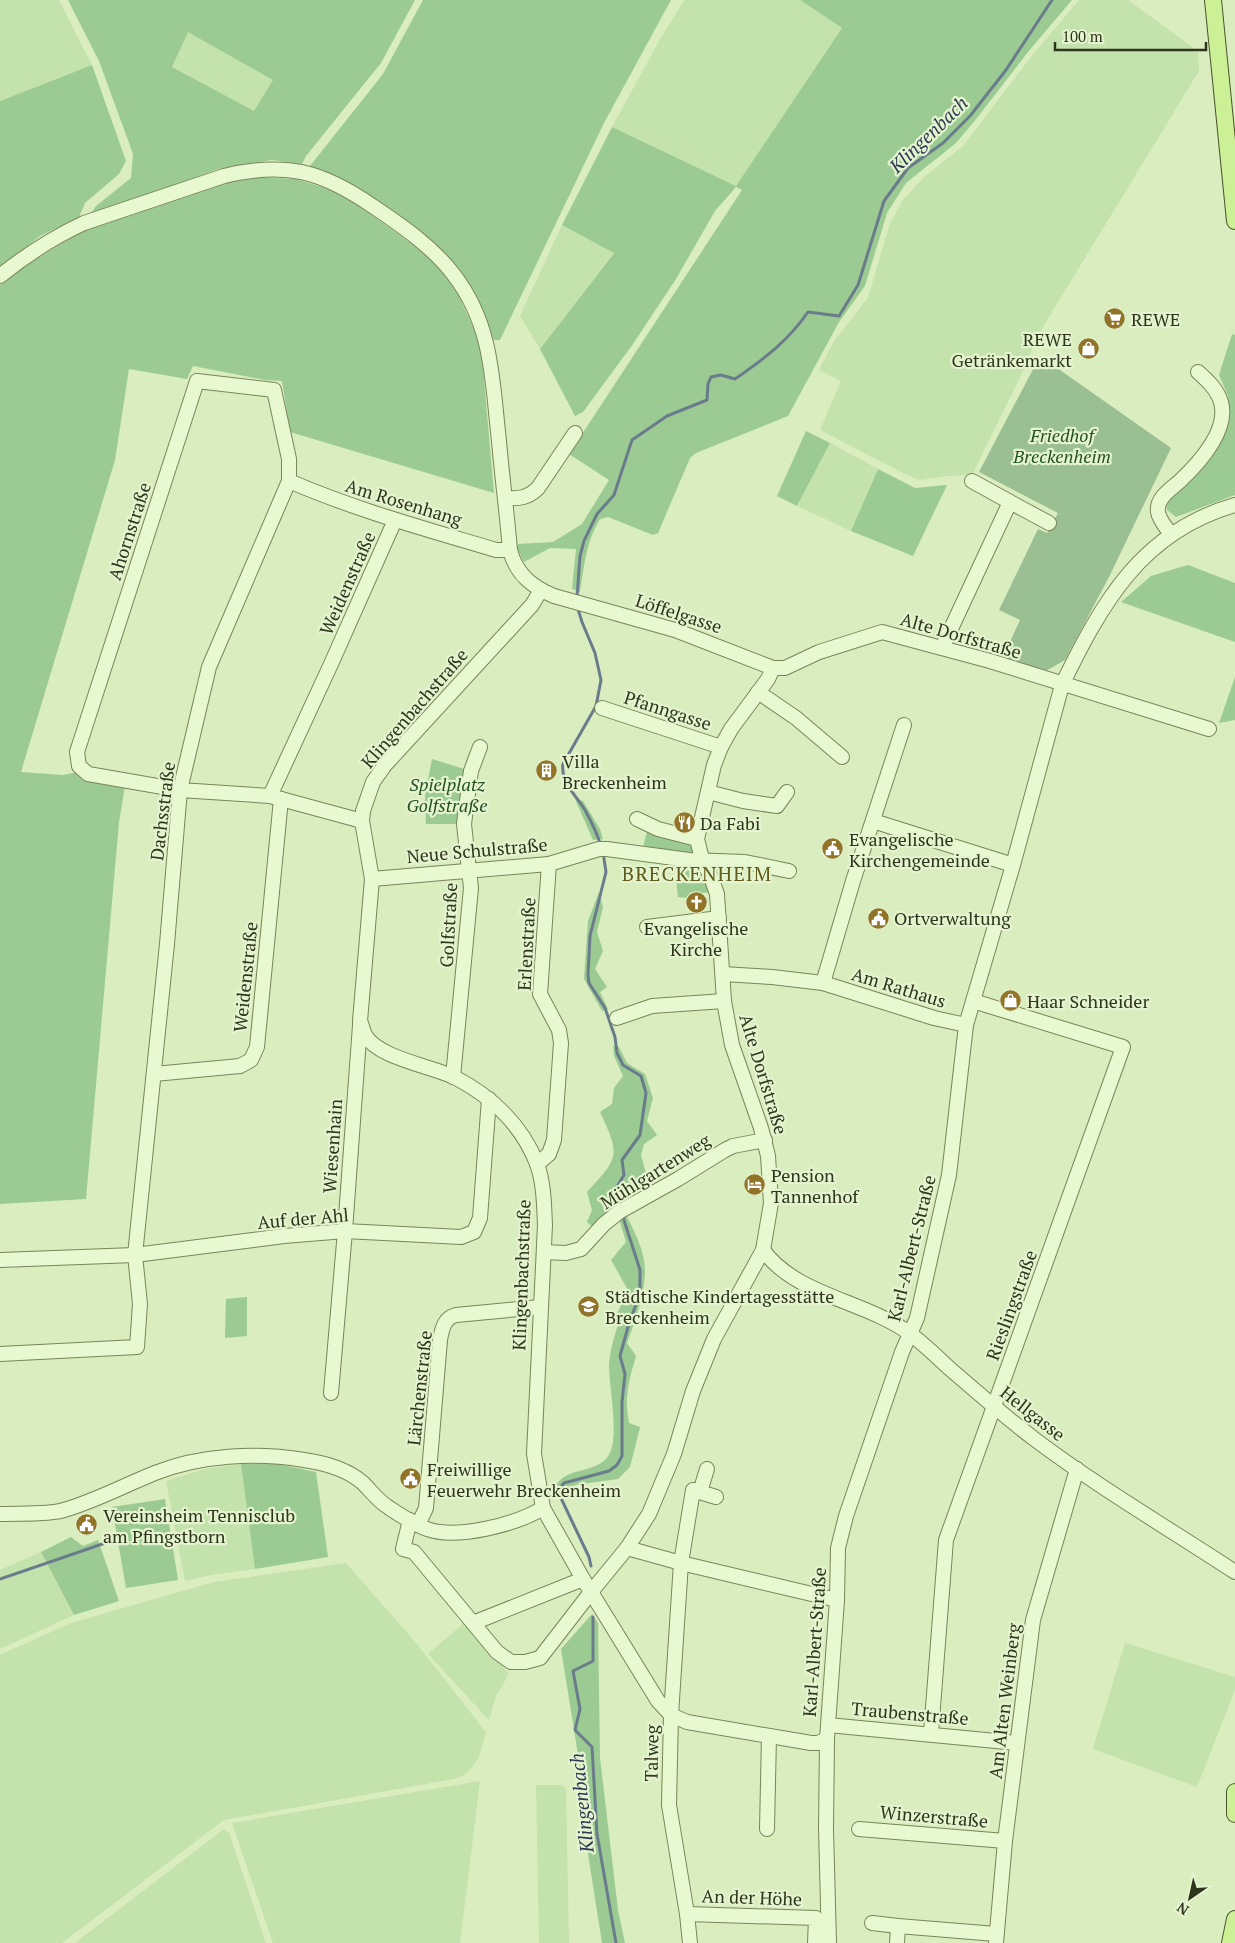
<svg xmlns="http://www.w3.org/2000/svg" width="1235" height="1943" font-family="'PT Serif',serif">
  <style>
    .farmland { fill: #c4e2ac }
    .green { fill: #9cca93; fill-rule: evenodd }
    .cemetery { fill: #9abf93 }
    .lines { fill: none; stroke-linecap: round; stroke-linejoin: round }
    .stream { stroke: #6a7c8c; stroke-width: 3 }
    .minor-casing { stroke: #798558; stroke-width: 16 }
    .major-casing { stroke: #4b522c; stroke-width: 18 }
    .minor { stroke: #e8f8d1; stroke-width: 14 }
    .major { stroke: #cbf096; stroke-width: 16 }
    .labels { text-anchor: middle; dominant-baseline: central; stroke-width: 4.5; stroke-linejoin: round; paint-order: stroke }
    .poi-label { font-size: 18px; fill: #2f341c; stroke: #e4f4ce; text-anchor: start }
    .park-label { font-size: 18px; font-style: italic; fill: #245023; stroke: #e4f4ce }
    .street-label { font-size: 18px; fill: #2f341c; stroke: #e4f4ce }
    .water-label { font-size: 19px; font-style: italic; fill: #2b3954; stroke: #e4f4ce }
    .quarter-label { font-size: 20px; letter-spacing: 1px; fill: #605b1c; stroke: #e4f4ce }
  </style>
  <rect width="100%" height="100%" fill="#d9edbf"/>
  <g class="farmland">
    <polygon points="0,0 59,0 92,65 0,101"/>
    <polygon points="684,0 800,0 842,28 736,186 612,127 658,43"/>
    <polygon points="1079,0 1128,0 1198,51 1199,71 1038,335 1024,369 972,475 947,476 920,480 909,476 820,430 841,381 819,370 834,341 868,298 889,226 902,201 924,177 963,146 1030,58"/>
    <polygon points="188,31 273,80 254,112 172,67"/>
    <polygon points="562,225 614,252 540,349 520,316"/>
    <polygon points="830,443 878,469 851,531 797,506"/>
    <polygon points="241,1464 255,1569 211,1575 185,1581 166,1481 205,1469"/>
    <polygon points="41,1552 74,1615 0,1649 0,1570"/>
    <polygon points="346,1563 416,1643 486,1732 479,1757 472,1767 465,1775 454,1779 224,1820 62,1943 0,1943 0,1655 71,1623 214,1582"/>
    <polygon points="465,1622 509,1674 496,1696 489,1720 428,1654"/>
    <polygon points="1125,1643 1235,1677 1235,1690 1197,1787 1093,1749"/>
    <polygon points="480,1781 460,1943 273,1943 232,1823"/>
    <polygon points="536,1785 561,1785 566,1789 569,1943 539,1943"/>
    <polygon points="224,1829 229,1833 266,1943 75,1943"/>
  </g>
  <g class="green">
    <path d="M 68,0 L 415,0 L 381,63 L 306,156 L 302,164 L 272,160 L 218,169 L 96,214 L 92,212 L 96,206 L 131,178 L 133,154 L 99,61 ZM 188,32 L 273,80 L 254,111 L 172,67 Z"/>
    <polygon points="423,0 671,0 604,123 500,340 494,340 478,301 458,271 394,213 360,189 310,166 383,74"/>
    <path d="M 800,0 L 1072,0 L 1028,52 L 977,118 L 956,143 L 906,183 L 887,213 L 865,286 L 839,322 L 788,416 L 696,453 L 690,458 L 658,533 L 653,535 L 608,517 L 600,519 C 586,542 584,566 580,592 L 572,589 L 576,549 L 550,548 L 524,562 L 518,550 L 518,544 L 553,542 L 582,524 L 609,480 L 569,454 L 742,190 L 736,187 L 715,211 L 676,279 L 633,344 L 583,412 L 575,416 L 540,349 L 614,253 L 562,225 L 612,127 L 736,186 L 842,28 Z"/>
    <polygon points="92,65 126,161 119,174 85,203 79,217 40,236 0,268 0,101"/>
    <polygon points="252,177 296,179 341,193 423,252 452,281 475,331 482,357 494,493 290,432 282,381 265,380 193,366 187,379 129,369 115,460 21,772 63,775 84,771 126,780 119,822 86,1199 0,1204 0,285 23,267 88,228 237,180"/>
    <polygon points="1232,334 1235,335 1235,495 1176,517 1167,510 1166,504 1169,498 1214,451 1226,430 1230,413 1228,396 1219,375"/>
    <polygon points="806,431 830,443 797,506 777,496"/>
    <polygon points="878,469 915,488 947,485 913,556 851,531"/>
    <polygon points="1188,565 1235,583 1235,642 1121,602 1151,576"/>
    <polygon points="1235,677 1235,720 1219,723"/>
    <polygon points="432,759 471,771 464,824 426,824 425,796"/>
    <polygon points="575,799 583,801 600,829 603,839 593,840"/>
    <polygon points="647,831 692,842 694,853 689,856 643,848"/>
    <path d="M 684,870 C 700,872 706,876 711,892 L 688,895 L 687,898 L 678,897 L 676,878 Z"/>
    <polygon points="599,892 603,907 597,932 603,951 595,969 607,987 600,992 608,1009 602,1011 584,979 588,921"/>
    <path d="M 613,1046 L 619,1047 L 627,1063 L 645,1074 L 653,1098 L 647,1121 L 657,1135 L 644,1144 L 641,1155 L 649,1184 L 607,1212 L 593,1227 L 587,1222 L 592,1210 L 587,1192 C 620,1157 620,1155 600,1112 L 612,1104 L 614,1088 L 623,1076 L 614,1056 Z"/>
    <path d="M 626,1215 C 635,1232 645,1252 645,1271 C 645,1293 635,1322 627,1343 L 636,1356 C 629,1380 624,1397 629,1423 L 640,1427 L 630,1467 L 618,1479 L 575,1485 L 566,1498 L 553,1492 C 562,1463 598,1477 610,1453 C 619,1433 609,1387 609,1365 C 610,1348 616,1331 621,1316 L 617,1314 L 628,1290 L 611,1260 L 626,1242 L 619,1219 Z"/>
    <polygon points="247,1297 247,1336 225,1338 226,1299"/>
    <polygon points="241,1464 278,1464 316,1472 328,1557 255,1569"/>
    <polygon points="165,1499 178,1580 126,1588 112,1507"/>
    <polygon points="71,1537 83,1546 98,1540 119,1601 74,1615 41,1552"/>
    <polygon points="592,1614 598,1623 600,1758 618,1910 625,1943 602,1943 588,1854 586,1811 579,1761 561,1649"/>
  </g>
  <polygon class="cemetery" points="1040,356 1171,448 1110,575 1065,660 1044,672 1002,659 1020,620 999,610 1038,529 1047,533 1058,513 979,472"/>
  <g class="lines">
    <g class="stream">
      <path d="M 577,597 L 580,556 L 584,541 L 597,514 L 614,495 L 632,440 L 667,416 L 707,400 L 708,384 L 711,377 L 721,375 L 735,379 C 764,359 788,341 808,312 L 839,316 L 858,285 L 884,201 L 908,168 L 943,143 L 970,116 L 1006,70 L 1052,0"/>
      <path d="M 577,606 L 582,622 L 595,653 L 601,680 L 596,706 L 563,764 C 560,782 576,795 585,810 C 591,821 597,833 601,846"/>
      <polyline points="603,852 606,872 590,936 588,975 589,983 605,1008 615,1037 617,1053 623,1065 641,1076 646,1093 640,1135 622,1160 624,1175 615,1190 620,1206"/>
      <polyline points="591,1566 589,1557 559,1494 560,1488 564,1483 609,1471 617,1465 622,1456 622,1402 625,1374 620,1356 628,1327 640,1293 640,1270 622,1214"/>
      <polyline points="0,1579 114,1540"/>
      <polyline points="593,1617 593,1661 573,1671 580,1709 575,1730 592,1747 597,1834 616,1943"/>
    </g>
    <defs>
      <g id="minor">
        <path d="M 0,276 C 26,255 54,237 84,223 L 224,176 C 286,161 322,171 374,207 C 402,226 433,247 454,275 C 493,326 492,380 499,441 C 502,477 507,513 510,550 C 516,574 532,587 554,596 L 675,630 L 773,668 L 785,668 L 819,652 L 882,632 L 990,661 L 1209,729"/>
        <path d="M 289,481 C 356,510 426,529 496,550 L 510,550"/>
        <path d="M 505,498 C 519,499 528,498 538,488 L 575,433"/>
        <polyline points="1010,502 1049,523"/>
        <path d="M 1171,535 C 1167,528 1159,520 1158,512 C 1156,498 1171,489 1180,481 C 1199,463 1229,431 1221,402 C 1217,389 1207,380 1198,372"/>
        <path d="M 541,590 L 532,605 L 385,765 L 373,782 L 363,811 L 362,821 L 372,879 L 360,1021 C 362,1025 363,1031 365,1035 C 378,1058 431,1066 454,1077 C 491,1096 522,1125 537,1164 C 544,1183 544,1205 545,1225 L 534,1454 L 543,1508 L 583,1579 L 658,1701 L 671,1715 L 687,1722 L 811,1743 L 818,1743 L 827,1739"/>
        <polyline points="942,648 1010,502 972,481"/>
        <polyline points="758,692 796,718 842,757"/>
        <polyline points="602,708 721,747"/>
        <polyline points="708,792 743,801 777,806 787,792"/>
        <polyline points="270,796 331,664 395,520"/>
        <polyline points="637,819 658,829 697,839"/>
        <polyline points="873,821 1013,865"/>
        <polyline points="372,879 549,864 599,849 607,849 689,860 745,862 789,871"/>
        <polyline points="647,927 719,918"/>
        <polyline points="723,974 772,977 823,983 934,1018 966,1025"/>
        <polyline points="823,983 853,881 904,725"/>
        <polyline points="617,1018 652,1006 724,1001"/>
        <polyline points="154,1074 240,1066 251,1060 257,1047 281,799"/>
        <polyline points="453,1077 471,888 464,824 471,771 480,747"/>
        <polyline points="537,1164 549,1154 554,1140 561,1043 559,1030 540,994 549,864"/>
        <path d="M 763,1250 C 795,1295 865,1301 909,1333 C 923,1343 936,1356 949,1368 C 977,1392 1004,1416 1033,1438 C 1098,1487 1168,1528 1235,1572"/>
        <polyline points="544,1252 566,1253 581,1249 604,1224 619,1212 678,1179 725,1150 733,1146 765,1140"/>
        <polyline points="0,1260 135,1255 284,1236 345,1231 461,1237 474,1232 480,1218 489,1099"/>
        <polyline points="0,1354 137,1347 140,1304 135,1255 167,944 180,790 209,667 289,481 289,459 274,390 197,381 77,752 79,766 88,774 180,790 270,796 362,821"/>
        <polyline points="331,1393 345,1231 360,1025"/>
        <polyline points="700,1492 707,1469"/>
        <path d="M 0,1514 C 18,1513 48,1515 64,1510 C 95,1501 125,1485 155,1473 C 200,1455 256,1452 304,1460 C 325,1463 347,1469 363,1483 C 371,1491 378,1501 388,1507 C 400,1515 413,1524 427,1529 C 457,1540 517,1524 543,1508"/>
        <polyline points="410,1520 403,1549 414,1552 497,1652 511,1662 525,1662 540,1658 591,1592 627,1548 649,1514 674,1454 693,1391 714,1339 763,1250 771,1203 768,1156 761,1128 732,1045 724,1001 717,894 711,877 702,859 697,839 714,765 721,747 731,729 768,679 773,668"/>
        <path d="M 418,1525 L 426,1508 L 440,1340 C 442,1329 444,1318 456,1315 L 540,1307"/>
        <polyline points="627,1548 681,1563 837,1600"/>
        <polyline points="473,1623 583,1579"/>
        <polyline points="828,1725 1017,1743"/>
        <polyline points="931,1733 946,1540 1123,1047 973,1001"/>
        <polyline points="767,1829 769,1736"/>
        <polyline points="859,1829 1005,1841"/>
        <polyline points="687,1914 816,1918 815,1943"/>
        <polyline points="872,1923 898,1926"/>
        <polyline points="690,1943 687,1914 669,1805 671,1715 681,1563 693,1490 716,1497"/>
        <path d="M 829,1943 L 826,1829 L 827,1739 L 837,1600 L 838,1548 L 846,1516 L 902,1352 L 917,1318 L 949,1175 L 966,1025 L 1013,865 L 1062,685 C 1102,603 1141,532 1235,505"/>
        <polyline points="897,1943 898,1926 996,1934"/>
        <polyline points="996,1943 1005,1841 1033,1620 1077,1469"/>
      </g>
      <g id="major">
        <polyline points="1213,0 1235,221"/>
        <polyline points="1235,1792 1235,1814"/>
        <polyline points="1230,1943 1235,1919"/>
      </g>
    </defs>
    <use href="#minor" class="minor-casing"/>
    <use href="#major" class="major-casing"/>
    <use href="#minor" class="minor"/>
    <use href="#major" class="major"/>
  </g>
  <defs>
    <symbol id="supermarket-disc" viewBox="-11 -11 22 22"><circle r="9.5" fill="#927429" stroke="#e4f4ce"/><path d="M-6-5.5h2.5l.6 2H6L4.5 2H-2.5L-4.4-4H-6ZM-1.5 3.2a1.3 1.3 0 1 0 .1 0ZM3 3.2a1.3 1.3 0 1 0 .1 0Z" fill="#fff"/></symbol>
    <symbol id="shop-disc" viewBox="-11 -11 22 22"><circle r="9.5" fill="#927429" stroke="#e4f4ce"/><path d="M-5-2.5h2.3a2.7 3.5 0 0 1 5.4 0H5L5.5 6h-11ZM-1.5-2.5h3a1.5 2.3 0 0 0-3 0Z" fill="#fff"/></symbol>
    <symbol id="building-disc" viewBox="-11 -11 22 22"><circle r="9.5" fill="#927429" stroke="#e4f4ce"/><path d="M-4-6H4V6H1V3H-1V6H-4ZM-2.5-4.3h1.7v1.8h-1.7ZM.8-4.3h1.7v1.8H.8ZM-2.5-1h1.7V.8h-1.7ZM.8-1h1.7V.8H.8Z" fill="#fff"/></symbol>
    <symbol id="restaurant-disc" viewBox="-11 -11 22 22"><circle r="9.5" fill="#927429" stroke="#e4f4ce"/><path d="M-5-6h1v4h1v-4h1v4h1v-4h1v5L-1.5 .5V6h-2V.5L-5-1ZM5-6V6H3V1.5H1.5Q1.5-4 5-6Z" fill="#fff"/></symbol>
    <symbol id="civic-disc" viewBox="-11 -11 22 22"><circle r="9.5" fill="#927429" stroke="#e4f4ce"/><path d="M-.6-6.5H3V-4.5H.6V-3L4-1V1h2V6H-6V1h2V-1L-.6-3ZM-1.2 2.5V6h2.4V2.5Z" fill="#fff"/></symbol>
    <symbol id="church-disc" viewBox="-11 -11 22 22"><circle r="9.5" fill="#927429" stroke="#e4f4ce"/><path d="M-1.2-6h2.4v3.5h3.3v2.4h-3.3V6h-2.4V-.1h-3.3v-2.4h3.3Z" fill="#fff"/></symbol>
    <symbol id="hotel-disc" viewBox="-11 -11 22 22"><circle r="9.5" fill="#927429" stroke="#e4f4ce"/><path d="M-6-4.5h1.5V1H6V5H4.5V3h-9V5H-6ZM-4 0a1.8 1.8 0 1 1 3.6 0ZM.5 0V-2.5h3Q6-2.5 6 0Z" fill="#fff"/></symbol>
    <symbol id="school-disc" viewBox="-11 -11 22 22"><circle r="9.5" fill="#927429" stroke="#e4f4ce"/><path d="M0-5L7-2L0 1L-7-2ZM-4 1L0 2.5L4 1V4Q0 6-4 4Z" fill="#fff"/></symbol>
  </defs>
  <g fill-rule="evenodd">
    <use href="#supermarket-disc" x="1102" y="306" width="25" height="25"/>
    <use href="#shop-disc" x="1076" y="336" width="25" height="25"/>
    <use href="#building-disc" x="534" y="758" width="25" height="25"/>
    <use href="#restaurant-disc" x="672" y="810" width="25" height="25"/>
    <use href="#civic-disc" x="820" y="836" width="25" height="25"/>
    <use href="#church-disc" x="684" y="890" width="25" height="25"/>
    <use href="#civic-disc" x="866" y="906" width="25" height="25"/>
    <use href="#shop-disc" x="998" y="988" width="25" height="25"/>
    <use href="#hotel-disc" x="742" y="1172" width="25" height="25"/>
    <use href="#school-disc" x="576" y="1294" width="25" height="25"/>
    <use href="#civic-disc" x="398" y="1466" width="25" height="25"/>
    <use href="#civic-disc" x="74" y="1512" width="25" height="25"/>
  </g>
  <g class="labels">
    <g class="poi-label">
      <text x="1131" y="319">REWE</text>
      <text x="1072" y="339" text-anchor="end">REWE<tspan x="1072" dy="21">Getränkemarkt</tspan></text>
      <text x="562" y="761">Villa<tspan x="562" dy="21">Breckenheim</tspan></text>
      <text x="700" y="823">Da Fabi</text>
      <text x="849" y="839">Evangelische<tspan x="849" dy="21">Kirchengemeinde</tspan></text>
      <text x="894" y="918">Ortverwaltung</text>
      <text x="696" y="928" text-anchor="middle">Evangelische<tspan x="696" dy="21">Kirche</tspan></text>
      <text x="1027" y="1001">Haar Schneider</text>
      <text x="771" y="1175">Pension<tspan x="771" dy="21">Tannenhof</tspan></text>
      <text x="605" y="1296">Städtische Kindertagesstätte<tspan x="605" dy="21">Breckenheim</tspan></text>
      <text x="427" y="1469">Freiwillige<tspan x="427" dy="21">Feuerwehr Breckenheim</tspan></text>
      <text x="103" y="1515">Vereinsheim Tennisclub<tspan x="103" dy="21">am Pfingstborn</tspan></text>
    </g>
    <g class="park-label">
      <text x="1062" y="435">Friedhof<tspan x="1062" dy="21">Breckenheim</tspan></text>
      <text x="447" y="784">Spielplatz<tspan x="447" dy="21">Golfstraße</tspan></text>
    </g>
    <g class="street-label">
      <text transform="translate(404 502) rotate(17)">Am Rosenhang</text>
      <text transform="translate(129 531) rotate(-72)">Ahornstraße</text>
      <text transform="translate(347 583) rotate(-66)">Weidenstraße</text>
      <text transform="translate(679 613) rotate(18)">Löffelgasse</text>
      <text transform="translate(961 635) rotate(16)">Alte Dorfstraße</text>
      <text transform="translate(414 708) rotate(-49)">Klingenbachstraße</text>
      <text transform="translate(668 710) rotate(18)">Pfanngasse</text>
      <text transform="translate(162 811) rotate(-83)">Dachsstraße</text>
      <text transform="translate(477 850) rotate(-5)">Neue Schulstraße</text>
      <text transform="translate(448 925) rotate(-87)">Golfstraße</text>
      <text transform="translate(526 944) rotate(-87)">Erlenstraße</text>
      <text transform="translate(245 977) rotate(-84)">Weidenstraße</text>
      <text transform="translate(899 987) rotate(17)">Am Rathaus</text>
      <text transform="translate(764 1074) rotate(73)">Alte Dorfstraße</text>
      <text transform="translate(332 1146) rotate(-86)">Wiesenhain</text>
      <text transform="translate(655 1171) rotate(-32)">Mühlgartenweg</text>
      <text transform="translate(303 1218) rotate(-5)">Auf der Ahl</text>
      <text transform="translate(911 1248) rotate(-76)">Karl-Albert-Straße</text>
      <text transform="translate(521 1275) rotate(-88)">Klingenbachstraße</text>
      <text transform="translate(1011 1305) rotate(-70)">Rieslingstraße</text>
      <text transform="translate(419 1388) rotate(-84)">Lärchenstraße</text>
      <text transform="translate(1033 1413) rotate(38)">Hellgasse</text>
      <text transform="translate(814 1642) rotate(-86)">Karl-Albert-Straße</text>
      <text transform="translate(1004 1701) rotate(-83)">Am Alten Weinberg</text>
      <text transform="translate(910 1713) rotate(5)">Traubenstraße</text>
      <text transform="translate(651 1753) rotate(-89)">Talweg</text>
      <text transform="translate(934 1816) rotate(5)">Winzerstraße</text>
      <text transform="translate(752 1897) rotate(2)">An der Höhe</text>
    </g>
    <g class="water-label">
      <text transform="translate(928 134) rotate(-44)">Klingenbach</text>
      <text transform="translate(581 1803) rotate(-96)">Klingenbach</text>
    </g>
    <g class="quarter-label">
      <text x="697" y="873">BRECKENHEIM</text>
    </g>
  </g>
  <g transform="translate(1190 1898) rotate(214)" stroke="#e4f4ce" stroke-width="4" paint-order="stroke">
  <path d="M0-4L9 19L0 12L-9 19Z" fill="#2f341c"/>
  <text y="-8" font-size="14" font-weight="bold" text-anchor="middle" fill="#2f341c">N</text>
  </g>
  <path d="M1055 42v8h151v-8" fill="none" stroke="#2f341c" stroke-width="2.5"/>
  <text x="1062" y="42" font-size="15" fill="#2f341c" stroke="#e4f4ce" stroke-width="4" paint-order="stroke">100 m</text>
</svg>
